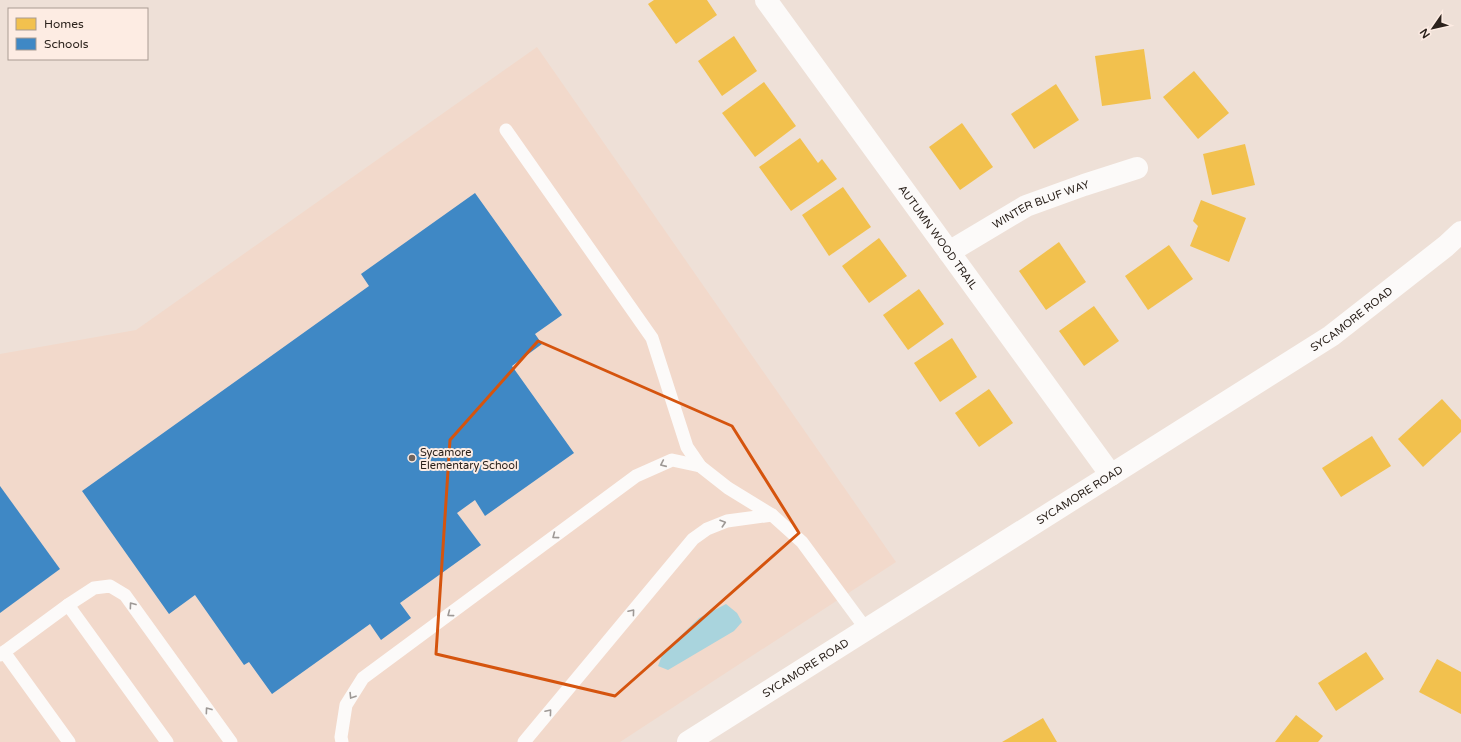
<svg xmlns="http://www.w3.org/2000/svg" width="1461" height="742" font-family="'Varela Round',sans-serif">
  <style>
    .built { fill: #f2d9cb }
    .water { fill: #a9d4dd }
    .homes { fill: #f2c14e }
    .schools { fill: #3f88c5 }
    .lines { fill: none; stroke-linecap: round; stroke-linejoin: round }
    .lane { stroke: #fcfaf9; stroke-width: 13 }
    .street { stroke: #fcfaf9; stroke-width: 22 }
    .secondary { stroke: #fcfaf9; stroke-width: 22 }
    .oneway { stroke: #9e9996 }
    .marked { fill: none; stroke: #d5540e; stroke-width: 3; stroke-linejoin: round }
    .poi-dot { fill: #6f645d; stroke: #fdece3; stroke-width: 1.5 }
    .labels { text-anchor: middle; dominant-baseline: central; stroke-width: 4; stroke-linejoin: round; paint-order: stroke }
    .street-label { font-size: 11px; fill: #2b221c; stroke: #fdece3 }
    .poi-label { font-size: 11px; fill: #2b221c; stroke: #fdece3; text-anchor: start }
  </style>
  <rect width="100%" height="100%" fill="#eee0d7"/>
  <polygon class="built" points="537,47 896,562 620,742 0,742 0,354 136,330"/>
  <polygon class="water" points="726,604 737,613 742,622 734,631 668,670 658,666 663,653 699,618"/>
  <g class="homes">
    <polygon points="654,0 707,0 717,15 676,44 648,4"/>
    <polygon points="734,36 757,71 722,96 698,61"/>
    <polygon points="1144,49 1151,99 1102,106 1095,56"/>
    <polygon points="1194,71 1229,113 1198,139 1163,97"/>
    <polygon points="764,82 796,126 755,157 722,113"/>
    <polygon points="1056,84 1079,120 1034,149 1011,114"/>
    <polygon points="962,123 993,167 960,190 929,147"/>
    <polygon points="800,138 818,163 822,159 837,179 791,211 759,167"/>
    <polygon points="1245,144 1255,185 1212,195 1203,154"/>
    <polygon points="843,187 871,227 829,256 802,215"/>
    <polygon points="1201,200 1246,218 1229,262 1190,246 1198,226 1193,221"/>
    <polygon points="879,238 907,276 869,303 842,266"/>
    <polygon points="1059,242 1086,282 1046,310 1019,271"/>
    <polygon points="1169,245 1193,279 1148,310 1125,276"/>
    <polygon points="919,289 944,324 908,350 883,315"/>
    <polygon points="1094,306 1119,341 1084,366 1059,331"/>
    <polygon points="952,338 977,377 940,402 914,363"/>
    <polygon points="989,389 1013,423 979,447 955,413"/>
    <polygon points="1442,399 1461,420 1461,432 1423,467 1398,439"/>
    <polygon points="1372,436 1391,466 1341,497 1322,468"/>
    <polygon points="1366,652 1384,679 1336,711 1318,683"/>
    <polygon points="1437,659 1461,672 1461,714 1419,692"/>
    <polygon points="1296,715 1323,736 1318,742 1275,742"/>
    <polygon points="1043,718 1057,742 1002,742"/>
  </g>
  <g class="schools">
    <polygon points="475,193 562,315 535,334 542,344 512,366 574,453 485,516 475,500 457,513 481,545 400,603 411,618 381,640 370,624 272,694 249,662 244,665 195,595 169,614 82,491 369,286 361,274"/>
    <polygon points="0,486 60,569 0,613"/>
  </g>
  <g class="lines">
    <g class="lane">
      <polyline points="506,130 652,338 687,447 700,466 728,488 772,515 802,542 866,629"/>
      <polyline points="68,605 94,588 110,586 125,595 231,742"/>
      <polyline points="4,652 69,742"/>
      <polyline points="0,655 68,605 167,742"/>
      <polyline points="342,742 341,737 346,705 363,678 636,476 672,460 700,466"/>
      <polyline points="524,742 693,539 707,529 727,521 772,515"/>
    </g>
    <g class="street">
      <path id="s1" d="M 766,0 L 1111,475"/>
      <path id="s2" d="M 949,252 L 1026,206 L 1084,185 L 1137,168"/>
    </g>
    <path class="secondary" id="s3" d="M 688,742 L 1331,336 L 1446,246 L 1461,232"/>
  </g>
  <defs><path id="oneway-chevron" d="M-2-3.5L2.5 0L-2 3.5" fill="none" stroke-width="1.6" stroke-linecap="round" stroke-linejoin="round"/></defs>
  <g class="oneway">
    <use href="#oneway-chevron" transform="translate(663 464) rotate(156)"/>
    <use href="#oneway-chevron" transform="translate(723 523) rotate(-18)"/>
    <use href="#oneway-chevron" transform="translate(555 536) rotate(143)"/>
    <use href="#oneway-chevron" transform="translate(132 605) rotate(-126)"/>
    <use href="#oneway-chevron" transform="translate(632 612) rotate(-50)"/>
    <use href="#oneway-chevron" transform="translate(450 614) rotate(143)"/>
    <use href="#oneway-chevron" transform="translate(352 696) rotate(122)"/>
    <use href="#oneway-chevron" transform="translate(208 710) rotate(-126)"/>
    <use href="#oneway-chevron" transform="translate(549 712) rotate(-50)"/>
  </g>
  <path class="marked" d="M 538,341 L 732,426 L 799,533 L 615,696 L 436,654 L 450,440 Z"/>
  <circle class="poi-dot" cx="412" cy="458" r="4"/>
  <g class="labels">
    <g class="street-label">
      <text stroke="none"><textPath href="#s2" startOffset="104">WINTER BLUF WAY</textPath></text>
      <text stroke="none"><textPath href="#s1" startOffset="293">AUTUMN WOOD TRAIL</textPath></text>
      <text stroke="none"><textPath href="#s3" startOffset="787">SYCAMORE ROAD</textPath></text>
      <text stroke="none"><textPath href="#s3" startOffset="463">SYCAMORE ROAD</textPath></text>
      <text stroke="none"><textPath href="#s3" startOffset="139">SYCAMORE ROAD</textPath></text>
    </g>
    <g class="poi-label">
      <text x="420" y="452">Sycamore<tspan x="420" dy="13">Elementary School</tspan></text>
    </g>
  </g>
  <rect x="8" y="8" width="140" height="52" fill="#fdece3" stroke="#a99b93"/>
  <rect x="16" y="18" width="20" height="12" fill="#f2c14e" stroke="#a99b93"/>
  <text x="44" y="28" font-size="12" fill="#2b221c">Homes</text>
  <rect x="16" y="38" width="20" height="12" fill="#3f88c5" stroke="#a99b93"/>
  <text x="44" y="48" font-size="12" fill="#2b221c">Schools</text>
  <g transform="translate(1433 28) rotate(236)" stroke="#fdece3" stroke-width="3" paint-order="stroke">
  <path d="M0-3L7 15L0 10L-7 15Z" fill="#2b221c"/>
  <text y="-6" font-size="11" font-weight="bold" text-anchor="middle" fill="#2b221c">N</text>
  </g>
</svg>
